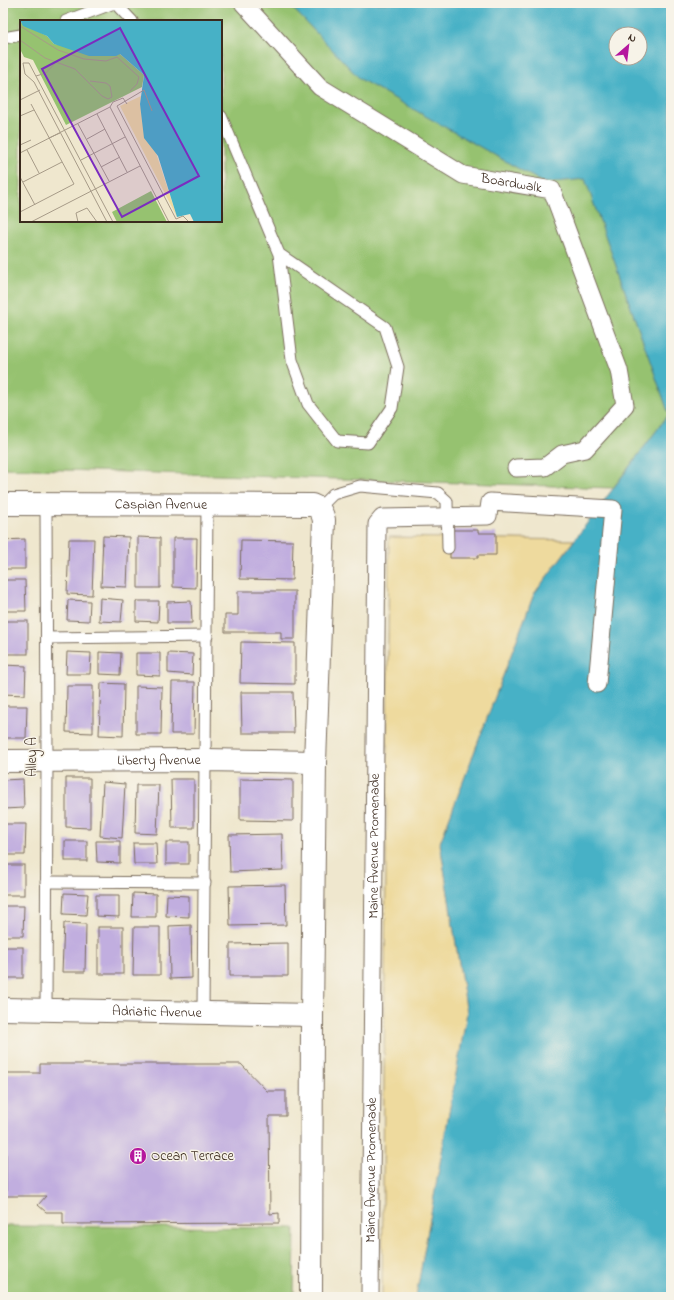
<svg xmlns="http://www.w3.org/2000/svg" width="674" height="1300" font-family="'Indie Flower',sans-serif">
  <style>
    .green { fill: #96c270; stroke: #687647; fill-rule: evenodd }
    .sand { fill: #eeda9e; stroke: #94825e }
    .water { fill: #47b1c6; stroke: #416e72; fill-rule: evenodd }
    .building { fill: #c1aedf }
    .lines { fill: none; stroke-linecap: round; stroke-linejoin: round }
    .service-casing { stroke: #7a6c5c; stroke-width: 13 }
    .pedestrian-casing { stroke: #7a6c5c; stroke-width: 19 }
    .minor-casing { stroke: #7a6c5c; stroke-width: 24 }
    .service { stroke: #fff; stroke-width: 11 }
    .pedestrian { stroke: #fff; stroke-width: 17 }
    .minor { stroke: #fff; stroke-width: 22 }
    .labels { text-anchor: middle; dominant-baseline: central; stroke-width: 3; stroke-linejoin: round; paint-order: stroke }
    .street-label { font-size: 14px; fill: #3b2a1e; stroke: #f7f3e8 }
    .poi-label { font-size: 14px; fill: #3b2a1e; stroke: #f7f3e8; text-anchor: start }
    .inset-road { fill: none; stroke: #a79b88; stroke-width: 1 }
    .view { fill: #7b2cbf; fill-opacity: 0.15; stroke: #7b2cbf; stroke-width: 2 }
    .inset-edge { fill: none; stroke: #3b2a1e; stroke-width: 2 }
  </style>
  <rect width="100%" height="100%" fill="#f7f3e8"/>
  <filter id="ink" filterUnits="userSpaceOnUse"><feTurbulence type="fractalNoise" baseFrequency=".025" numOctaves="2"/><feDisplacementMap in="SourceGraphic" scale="8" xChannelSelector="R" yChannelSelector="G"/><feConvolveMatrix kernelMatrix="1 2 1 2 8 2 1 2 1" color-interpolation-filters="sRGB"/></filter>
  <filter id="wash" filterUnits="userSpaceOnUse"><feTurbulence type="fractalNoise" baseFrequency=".012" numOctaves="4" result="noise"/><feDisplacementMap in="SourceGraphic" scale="16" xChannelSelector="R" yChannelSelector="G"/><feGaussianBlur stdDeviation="0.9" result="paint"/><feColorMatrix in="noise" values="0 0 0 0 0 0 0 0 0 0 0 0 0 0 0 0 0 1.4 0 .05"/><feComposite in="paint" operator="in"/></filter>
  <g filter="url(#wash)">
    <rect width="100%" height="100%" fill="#efe7ce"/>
    <g class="green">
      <path d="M 3,3 L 288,3 L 360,79 L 544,183 L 585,179 L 669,414 L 613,488 L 3,468 ZM 21,21 L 221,21 L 221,221 L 21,221 Z"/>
      <polygon points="3,1226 295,1228 294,1297 3,1297"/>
    </g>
    <polygon class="sand" points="389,537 574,540 534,594 440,843 467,1013 416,1297 382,1297"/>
    <path class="water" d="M 288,3 L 671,3 L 671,1297 L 416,1297 L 467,1013 L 440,843 L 534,594 L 669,414 L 585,179 L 544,183 L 360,79 ZM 616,34 L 640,34 L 640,58 L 616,58 Z"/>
    <g id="blocks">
      <g class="building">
        <polygon points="450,530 478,530 478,533 496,533 496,555 478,555 478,558 450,558"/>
        <polygon points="103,536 129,537 127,587 101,586"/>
        <polygon points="138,537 160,538 160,588 138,588"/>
        <polygon points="173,538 197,538 196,588 173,587"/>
        <polygon points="25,539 25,569 3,569 3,540"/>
        <polygon points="69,539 94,539 92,595 67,594"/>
        <polygon points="241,540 293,541 292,580 240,579"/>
        <polygon points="3,580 25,580 26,611 3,611"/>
        <polygon points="238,591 295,591 295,639 281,639 281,632 225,632 225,615 238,615"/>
        <polygon points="100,598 123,600 121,622 99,621"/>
        <polygon points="68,600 90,601 89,621 67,620"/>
        <polygon points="136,601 159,601 158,622 136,621"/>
        <polygon points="191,601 192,623 167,623 167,602"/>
        <rect x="3" y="621" width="25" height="33"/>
        <polygon points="241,642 295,643 295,684 240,683"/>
        <polygon points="67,652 91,653 90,674 66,674"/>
        <polygon points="99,652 121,653 120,675 99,674"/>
        <polygon points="136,653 160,653 160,676 136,675"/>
        <polygon points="168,653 193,654 192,675 168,673"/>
        <polygon points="3,665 26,666 25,695 3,694"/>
        <polygon points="172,682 195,682 194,734 171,734"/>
        <polygon points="101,683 124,684 123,736 99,735"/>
        <polygon points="67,686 93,686 93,733 66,732"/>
        <polygon points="136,686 162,687 161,734 136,734"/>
        <polygon points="241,692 293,692 294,733 242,733"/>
        <polygon points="3,706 27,706 26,738 3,738"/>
        <polygon points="66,778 90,778 90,828 66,827"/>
        <polygon points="23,779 24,808 3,809 3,780"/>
        <polygon points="171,779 194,779 194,828 172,828"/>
        <polygon points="240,779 293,780 293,821 240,820"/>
        <polygon points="103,782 125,784 122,838 100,836"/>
        <polygon points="136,785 159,785 157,834 135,833"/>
        <polygon points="3,824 26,824 25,855 3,855"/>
        <polygon points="282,834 283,870 230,872 229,835"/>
        <rect x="65" y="841" width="22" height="20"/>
        <polygon points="96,841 120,841 120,863 97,862"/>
        <rect x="166" y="842" width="23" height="22"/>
        <polygon points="133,843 156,843 157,864 134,864"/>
        <rect x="3" y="865" width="21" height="30"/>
        <polygon points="285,885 286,925 230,926 229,886"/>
        <polygon points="64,893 88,894 86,915 63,914"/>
        <polygon points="133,893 156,894 156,917 132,917"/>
        <polygon points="96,895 119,895 119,917 96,916"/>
        <polygon points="167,895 189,896 189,917 166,916"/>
        <polygon points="3,906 24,906 23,936 3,936"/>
        <polygon points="64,923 86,924 85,972 62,972"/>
        <polygon points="191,925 192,978 170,979 169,926"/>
        <rect x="98" y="927" width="25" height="47"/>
        <polygon points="134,927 160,927 160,975 133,975"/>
        <polygon points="288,943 288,976 230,976 230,944"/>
        <rect x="3" y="947" width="20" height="31"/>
        <polygon points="40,1064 241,1064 267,1091 286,1091 286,1116 269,1116 270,1214 279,1213 279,1223 63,1224 63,1212 46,1212 38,1205 46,1196 6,1196 6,1073 40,1073"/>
      </g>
    </g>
  </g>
  <g filter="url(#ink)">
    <use href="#blocks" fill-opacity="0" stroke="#7a6c5c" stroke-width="1"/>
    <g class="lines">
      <defs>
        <g id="service">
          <polyline points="115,3 132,21"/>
          <polyline points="66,21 114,3"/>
          <polyline points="3,38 21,35"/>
          <polyline points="221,116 279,254 292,360 308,404 337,441 368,443 392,408 398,367 385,327 279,254"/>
          <polyline points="319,508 333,494 360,486 438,493 447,501 448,548"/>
          <polyline points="47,638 207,636"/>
          <polyline points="46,882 205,883"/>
          <polyline points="46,1010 47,760 46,505"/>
          <polyline points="203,1012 207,504"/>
        </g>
        <g id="pedestrian">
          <path id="s1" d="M 243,3 L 320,87 L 463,175 L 552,190 L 619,370 L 625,405 L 585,449 L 562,454 L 545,467 L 516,468"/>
          <path id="s2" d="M 370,1297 L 377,524 L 382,518 L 488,516 L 490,502 L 613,509 L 597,684"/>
        </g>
        <g id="minor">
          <path id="s3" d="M 3,504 L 312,505 C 320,508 322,512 324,520 L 315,762 L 312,1015 L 311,1297"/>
          <path id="s4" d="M 3,761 L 206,760 L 315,762"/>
          <path id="s5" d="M 3,1009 L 312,1015"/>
        </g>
      </defs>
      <use href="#service" class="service-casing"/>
      <use href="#pedestrian" class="pedestrian-casing"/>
      <use href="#minor" class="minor-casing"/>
      <use href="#service" class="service"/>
      <use href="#pedestrian" class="pedestrian"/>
      <use href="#minor" class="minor"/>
    </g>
  </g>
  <defs>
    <symbol id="building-disc" viewBox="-11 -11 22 22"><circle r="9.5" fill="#b5179e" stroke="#f7f3e8"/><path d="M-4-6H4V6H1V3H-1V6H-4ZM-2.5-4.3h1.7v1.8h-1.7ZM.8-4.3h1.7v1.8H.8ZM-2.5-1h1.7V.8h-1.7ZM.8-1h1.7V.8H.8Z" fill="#fff"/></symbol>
  </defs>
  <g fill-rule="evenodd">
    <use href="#building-disc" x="128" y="1146" width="20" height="20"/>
  </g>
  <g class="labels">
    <g class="street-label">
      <text stroke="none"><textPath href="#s1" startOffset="331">Boardwalk</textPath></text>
      <text stroke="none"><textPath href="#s3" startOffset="158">Caspian Avenue</textPath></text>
      <text transform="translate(32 757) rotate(-90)">Alley A</text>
      <text stroke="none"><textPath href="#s4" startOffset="156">Liberty Avenue</textPath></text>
      <text stroke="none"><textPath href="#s2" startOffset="451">Maine Avenue Promenade</textPath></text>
      <text stroke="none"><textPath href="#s5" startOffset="154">Adriatic Avenue</textPath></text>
      <text stroke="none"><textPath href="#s2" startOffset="127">Maine Avenue Promenade</textPath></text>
    </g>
    <g class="poi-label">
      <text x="151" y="1156">Ocean Terrace</text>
    </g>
  </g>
  <g transform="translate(20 20)">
    <rect width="202" height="202" fill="#efe7ce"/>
    <path d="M 0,2 L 27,16 L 34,24 L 100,34 L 124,55 L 122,67 L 46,105 L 13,40 L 4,37 L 0,29 ZM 131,171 L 147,202 L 97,202 L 92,192 Z" fill="#96c270"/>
    <path d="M 121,76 L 120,84 L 157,197 L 100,86 Z" fill="#eeda9e"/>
    <path d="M 0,0 L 202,0 L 202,202 L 174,202 L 170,194 L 157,197 L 138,136 L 124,118 L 120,84 L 124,55 L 100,34 L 96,36 L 69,36 L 34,24 L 27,16 L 3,6 Z" fill="#47b1c6"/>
    <path class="inset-road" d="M 0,6 L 38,30 L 64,39 L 86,41 L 97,37 L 119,57 L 117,64 L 110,71M 0,20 L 25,38 L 55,49 L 82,76 L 88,79 L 92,77 L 90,66 L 86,63 L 70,61M 3,43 L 9,43 L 93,202M 3,43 L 5,54 L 14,62 L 87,202M 16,56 L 26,53 L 36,42M 0,80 L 20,70M 90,87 L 149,202M 90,87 L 93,82 L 103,78 L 107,84M 132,91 L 124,70 L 97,86 L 156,199 L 163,196 L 169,202M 77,94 L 107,152M 0,96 L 14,90M 58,104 L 89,161M 29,118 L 40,113M 67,119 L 85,109M 0,125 L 11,120M 7,130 L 19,153M 0,133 L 90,87M 61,140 L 105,117M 81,147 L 100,137M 0,157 L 15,185M 3,162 L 42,142M 0,192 L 54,164 L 11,84M 11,202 L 120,146M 58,202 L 56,193 L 67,188 L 77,202"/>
    <path class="view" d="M 100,8 L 179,156 L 102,197 L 22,49 Z"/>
    <rect width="202" height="202" class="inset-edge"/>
  </g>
  <rect width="674" height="1300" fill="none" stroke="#f7f3e8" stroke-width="16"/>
  <g transform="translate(628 46) rotate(28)"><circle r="19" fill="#f7f3e8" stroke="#aca397"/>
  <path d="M0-3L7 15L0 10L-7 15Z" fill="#b5179e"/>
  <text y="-6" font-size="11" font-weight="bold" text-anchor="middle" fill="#3b2a1e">N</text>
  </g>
</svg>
